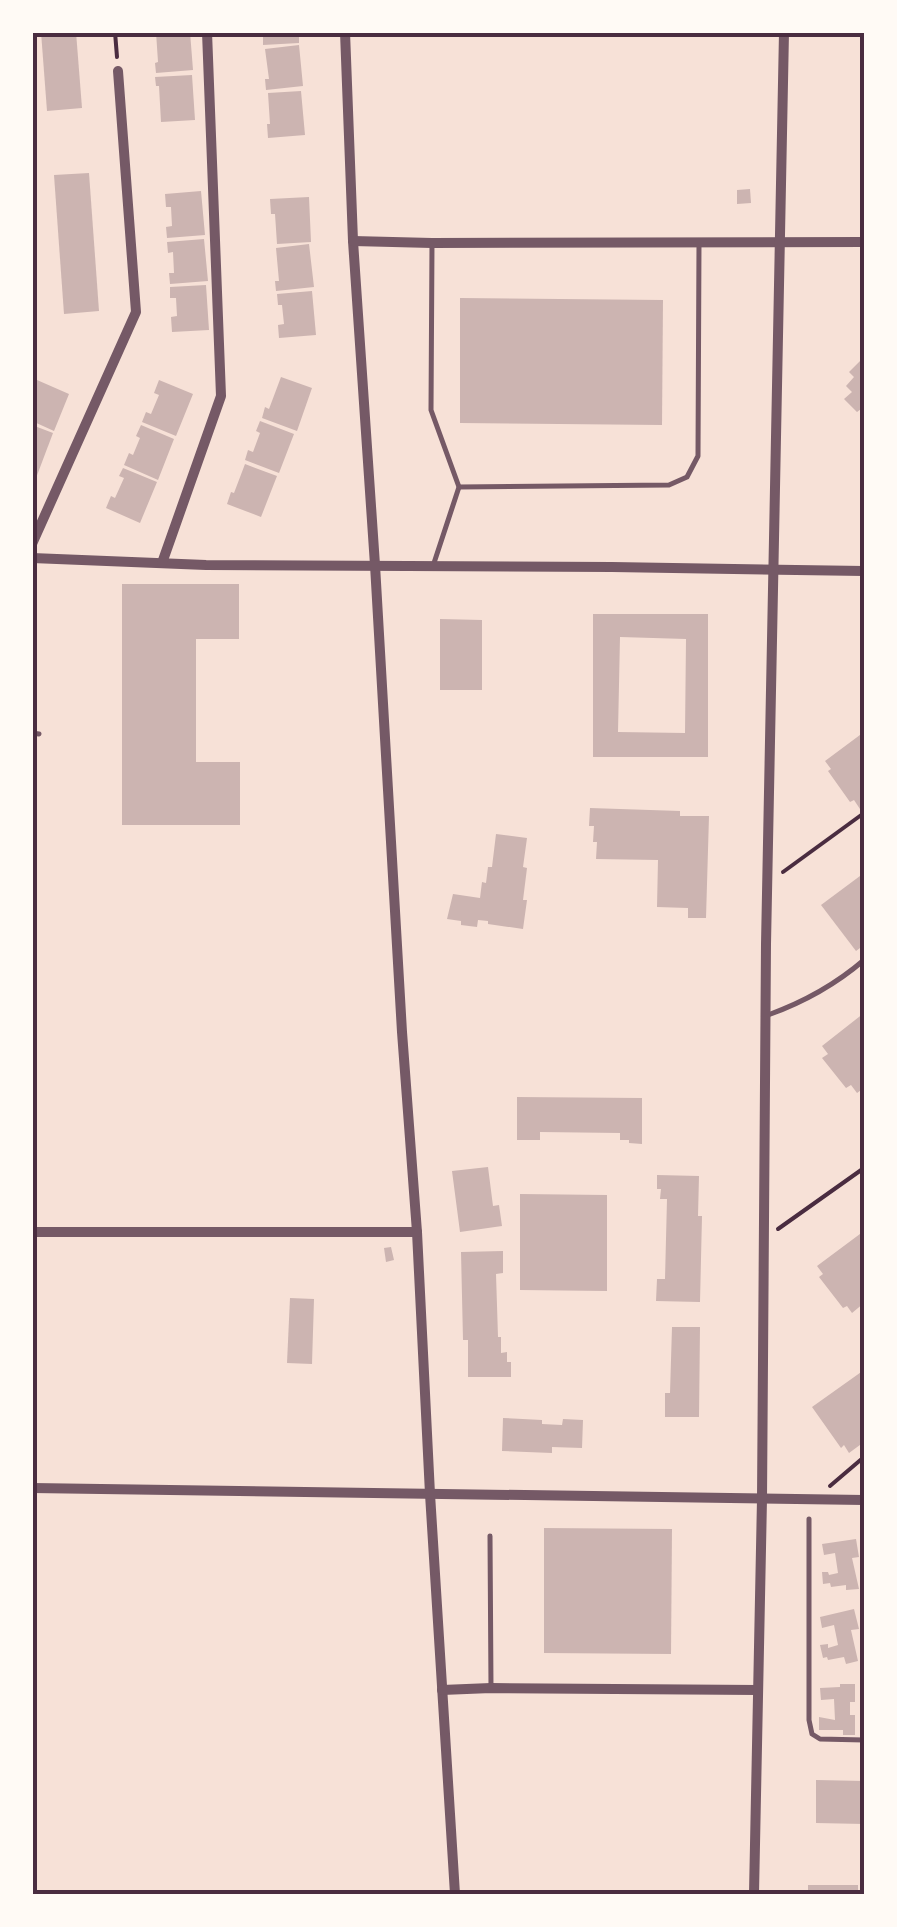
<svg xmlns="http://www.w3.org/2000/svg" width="897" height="1927" font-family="'Alegreya Sans',sans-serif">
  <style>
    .building { fill: #ccb4b1; fill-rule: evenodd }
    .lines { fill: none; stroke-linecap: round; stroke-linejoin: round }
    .path { stroke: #4a2c40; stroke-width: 4 }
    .service { stroke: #755966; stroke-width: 5 }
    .minor { stroke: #755966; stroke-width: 10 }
    .neatline { fill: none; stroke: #4a2c40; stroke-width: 4 }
  </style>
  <rect width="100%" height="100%" fill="#f7e1d7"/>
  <g class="building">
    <polygon points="41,32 76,32 82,108 47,111"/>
    <polygon points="156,32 190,32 193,70 156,73 155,63 158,62"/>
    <polygon points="267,32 299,32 299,43 263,45 263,35"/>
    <polygon points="299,45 303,86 266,90 265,79 269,79 265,49"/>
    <polygon points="192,75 195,120 161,122 159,86 156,86 155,77"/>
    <polygon points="301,91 305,135 268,138 267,124 270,124 268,93"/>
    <polygon points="89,173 99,311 64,314 54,175"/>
    <polygon points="750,189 751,203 737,204 737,190"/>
    <polygon points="201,191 205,235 167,238 166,227 172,226 171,207 166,207 165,194"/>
    <polygon points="309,197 311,242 277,244 275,214 271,214 270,199"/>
    <polygon points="204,239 208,281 170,284 169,273 174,273 173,252 168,253 167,242"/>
    <polygon points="309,244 314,287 276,291 275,281 279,281 276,248"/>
    <polygon points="206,285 209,330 172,332 171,317 177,316 176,298 170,298 170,287"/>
    <polygon points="312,291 316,335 279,338 278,325 284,324 282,305 278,305 277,294"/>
    <polygon points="460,298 663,300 662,425 460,423"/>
    <polygon points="864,357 864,413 861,409 857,412 844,399 852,392 846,386 854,377 849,372"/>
    <polygon points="281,377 312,388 297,431 262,418 265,407 269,409"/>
    <polygon points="37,380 69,394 54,431 32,421 32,402 36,395 32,391"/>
    <polygon points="159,380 193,394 176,436 142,422 146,412 151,414 159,395 154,393"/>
    <polygon points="260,421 294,434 279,473 245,460 248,450 253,452 260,433 256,431"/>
    <polygon points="32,425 53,433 33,486 32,486"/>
    <polygon points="141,425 174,439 158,480 124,465 129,453 133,455 140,438 136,436"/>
    <polygon points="245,464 277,476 261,517 227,504 231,492 234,493"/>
    <polygon points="123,468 157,482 140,523 106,508 111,496 115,498 124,478 119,476"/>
    <polygon points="122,584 239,584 239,639 196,639 196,762 240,762 240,825 122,825"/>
    <path d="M 593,614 L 708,614 L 708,757 L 593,757 ZM 620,637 L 686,639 L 685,733 L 618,732 Z"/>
    <polygon points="440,619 482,620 482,690 440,690"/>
    <polygon points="864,732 864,805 860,809 854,800 850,802 828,771 831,769 825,761"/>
    <polygon points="590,808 680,811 680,816 709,816 706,918 688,918 688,908 657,907 658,860 596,859 597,842 593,842 594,826 589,826"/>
    <polygon points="496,834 527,838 523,867 527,868 523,900 527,900 523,929 488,924 488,921 478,920 477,927 461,925 461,921 447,919 453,894 480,898 482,882 486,883 488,867 492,867"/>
    <polygon points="864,873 864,945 856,951 821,905"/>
    <polygon points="864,1013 864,1088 857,1093 851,1085 846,1088 822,1058 828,1054 822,1046"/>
    <polygon points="517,1097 642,1098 642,1144 629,1143 629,1140 620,1140 620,1133 540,1132 540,1140 517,1140"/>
    <polygon points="488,1167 493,1206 499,1205 502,1226 460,1232 452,1171"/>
    <polygon points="657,1175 699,1176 698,1216 702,1216 700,1302 656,1301 657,1279 665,1279 667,1199 660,1199 661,1189 657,1189"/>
    <polygon points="520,1194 607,1195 607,1291 520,1290"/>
    <polygon points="864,1231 864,1303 852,1313 847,1306 843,1308 819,1277 823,1274 817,1266"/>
    <polygon points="391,1247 394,1260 386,1262 384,1248"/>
    <polygon points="503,1251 503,1273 496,1274 498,1337 501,1337 501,1353 507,1352 507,1362 511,1362 511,1377 468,1377 468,1340 463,1340 461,1252"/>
    <polygon points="290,1298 314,1299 312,1364 287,1363"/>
    <polygon points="672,1327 700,1327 699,1417 665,1417 665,1393 670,1393"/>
    <polygon points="864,1370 864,1442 849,1453 844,1445 841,1448 812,1407"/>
    <polygon points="503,1418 542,1420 542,1424 562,1425 563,1419 583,1420 582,1448 552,1447 552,1453 502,1451"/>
    <polygon points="544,1528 672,1529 671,1654 544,1653"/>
    <polygon points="856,1539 859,1557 852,1558 859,1589 846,1590 846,1585 831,1587 830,1583 823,1584 822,1572 828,1572 829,1575 838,1573 835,1553 824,1555 822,1544"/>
    <polygon points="854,1609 859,1629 851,1630 858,1661 846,1664 844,1657 828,1660 827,1657 823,1658 820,1645 828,1644 828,1648 838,1645 834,1625 822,1628 820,1617"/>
    <polygon points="840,1684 855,1684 855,1702 850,1702 850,1715 855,1715 855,1735 843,1735 843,1730 819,1730 819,1717 835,1720 834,1699 821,1700 820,1688 840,1687"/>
    <polygon points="816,1780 864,1781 864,1824 816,1823"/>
    <rect x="808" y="1885" width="50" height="9"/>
  </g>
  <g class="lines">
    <g class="path">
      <polyline points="115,32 117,57"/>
      <polyline points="783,872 864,813"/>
      <polyline points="778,1229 864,1168"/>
      <polyline points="830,1486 864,1457"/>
    </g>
    <g class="service">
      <polyline points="432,243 431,410 459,487 433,566"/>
      <polyline points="459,487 669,485 687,477 698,456 699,243"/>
      <polyline points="32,733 39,734"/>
      <path d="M 768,1015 C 804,1002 835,985 864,960"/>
      <polyline points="809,1519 809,1720 812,1734 820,1739 864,1740"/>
      <polyline points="490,1536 491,1688"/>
    </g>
    <g class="minor">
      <polyline points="345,32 353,241 375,565 402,1032 417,1232 430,1494 455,1894"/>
      <polyline points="353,241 432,243 864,242"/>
      <polyline points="32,544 136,312 118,71"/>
      <polyline points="32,558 206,565 612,567 864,571"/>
      <polyline points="162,563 221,396 207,32"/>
      <polyline points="32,1232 417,1232"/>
      <polyline points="32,1488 864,1500"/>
      <polyline points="442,1690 491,1688 758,1690"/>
      <polyline points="754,1894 762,1499 766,944 784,32"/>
    </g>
  </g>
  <rect width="897" height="1927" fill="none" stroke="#fffaf5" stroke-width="70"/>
  <rect x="35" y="35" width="827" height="1857" class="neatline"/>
</svg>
